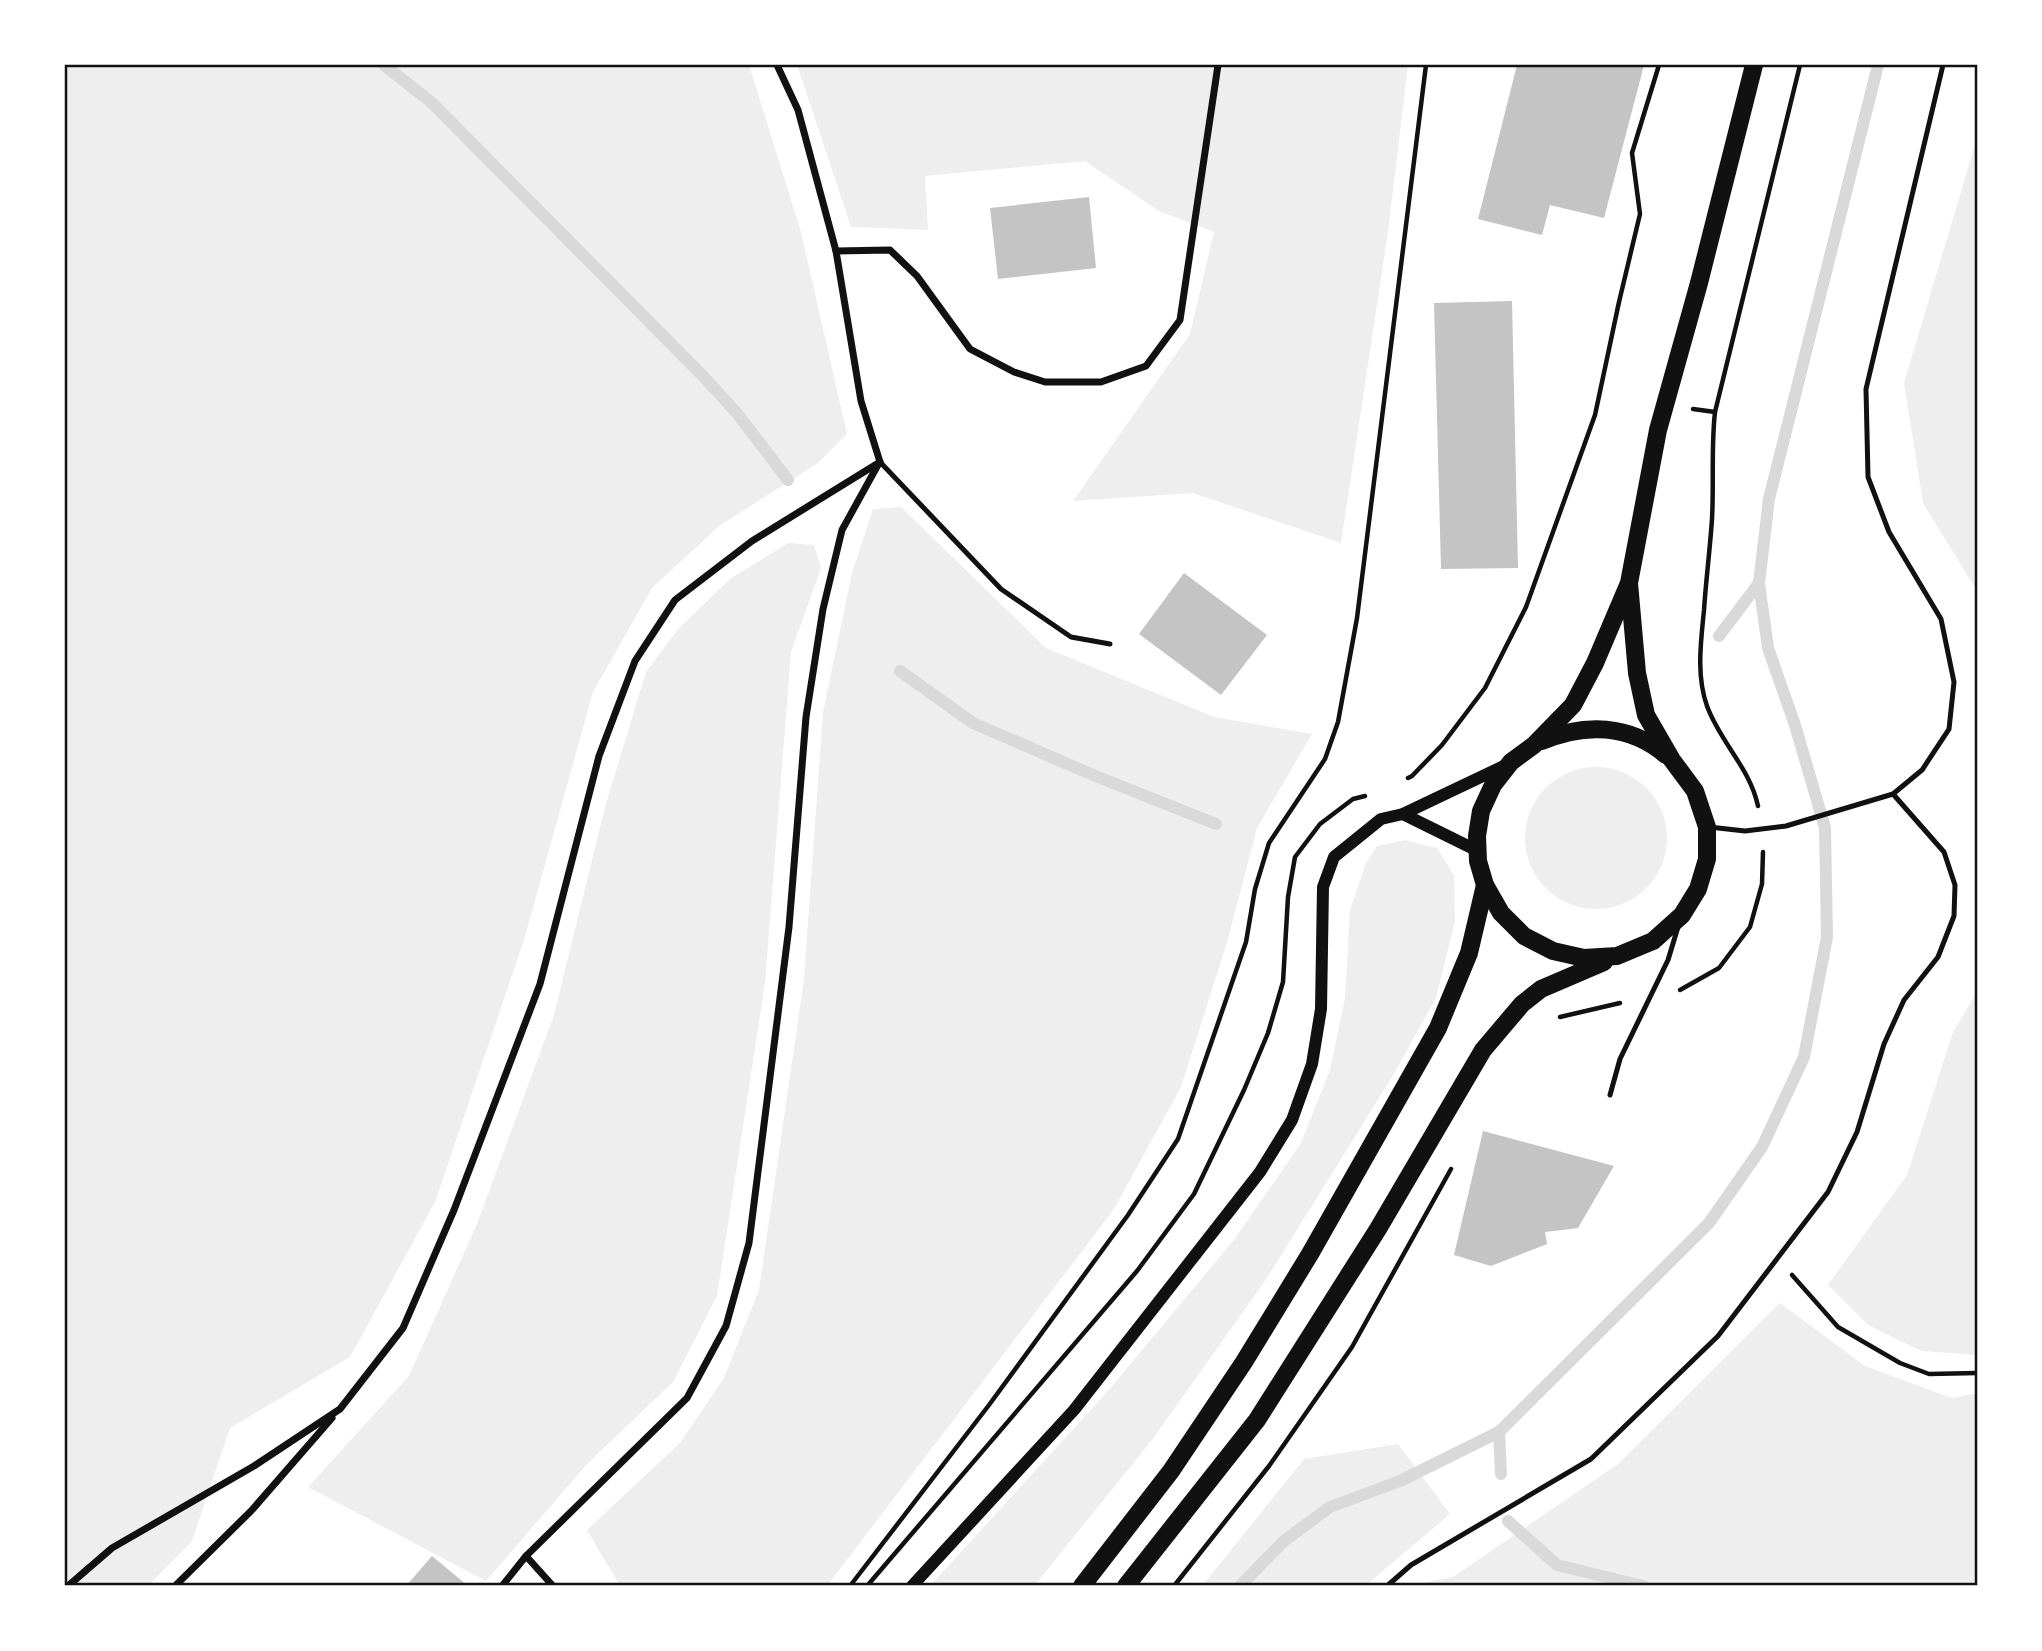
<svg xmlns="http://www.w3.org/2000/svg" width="2042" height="1651" font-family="Roboto,sans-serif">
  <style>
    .green { fill: #eee }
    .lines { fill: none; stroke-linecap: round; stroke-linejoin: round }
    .stream { stroke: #d9d9d9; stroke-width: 12 }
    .building { fill: #c4c4c4 }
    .path { stroke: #111; stroke-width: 4.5 }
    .service { stroke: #111; stroke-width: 5 }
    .minor { stroke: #111; stroke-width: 7 }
    .tertiary { stroke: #111; stroke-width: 12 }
    .primary { stroke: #111; stroke-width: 18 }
    .neatline { fill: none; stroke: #111; stroke-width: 2.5 }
  </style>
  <rect width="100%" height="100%" fill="#fff"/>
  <g class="green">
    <polygon points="65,65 749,65 801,232 847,434 818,463 719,526 652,588 593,692 524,940 435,1202 350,1357 230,1428 192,1541 148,1586 65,1586"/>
    <polygon points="797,65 1408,65 1388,232 1341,543 1193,493 1073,501 1190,334 1214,232 1159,211 1085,161 925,176 928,230 851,227"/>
    <polygon points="1977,138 1977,591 1923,503 1904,383"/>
    <polygon points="901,507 1046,648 1214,717 1312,734 1257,828 1228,939 1181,1087 1114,1209 827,1586 620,1586 587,1530 680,1443 724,1378 759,1290 804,979 823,712 852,573 873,509"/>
    <polygon points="788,543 814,545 821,568 791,652 765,983 717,1296 673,1382 587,1464 486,1581 308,1487 409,1376 477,1224 554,1015 605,807 646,672 678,629 730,579"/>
    <circle cx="1596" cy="838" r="71"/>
    <polygon points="1405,840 1437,848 1454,875 1455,921 1436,998 1392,1077 1267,1278 1152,1440 1034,1586 930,1586 1107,1392 1234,1240 1301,1143 1330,1070 1345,998 1350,910 1366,863 1377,846"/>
    <polygon points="1977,992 1977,1355 1921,1351 1868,1325 1828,1285 1907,1175 1953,1032"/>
    <polygon points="1780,1303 1865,1366 1952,1398 1977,1393 1977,1586 1407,1586 1453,1577 1618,1464"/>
    <polygon points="1398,1444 1450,1514 1365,1586 1202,1586 1304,1459"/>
  </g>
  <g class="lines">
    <g class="stream">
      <polyline points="384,65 431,102 702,375 736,412 788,480"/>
      <polyline points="1719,636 1759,583"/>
      <polyline points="900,671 973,723 1093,775 1216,824"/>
      <polyline points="1499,1432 1501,1474"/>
      <polyline points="1508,1521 1557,1565 1643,1586"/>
      <polyline points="1240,1586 1284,1541 1330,1507 1400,1481 1499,1432 1709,1223 1762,1147 1804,1057 1827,937 1825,828 1795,725 1768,648 1759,583 1769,499 1878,65"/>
    </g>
  </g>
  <g class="building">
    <polygon points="1517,65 1644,65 1604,218 1550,205 1542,235 1478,219"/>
    <polygon points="1089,197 1096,268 998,279 990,208"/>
    <polygon points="1512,301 1518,568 1441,569 1434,303"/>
    <polygon points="1184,573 1267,635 1221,695 1139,634"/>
    <polygon points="1483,1131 1614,1166 1578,1228 1545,1232 1547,1244 1491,1266 1454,1255"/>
    <polygon points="432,1556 468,1586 406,1586"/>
  </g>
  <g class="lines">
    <g class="path">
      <polyline points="1693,409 1715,412"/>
      <polyline points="1408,778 1412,776 1442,745 1485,688 1526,607 1595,415 1619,302 1640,214 1632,153 1659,65"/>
      <path d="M 1758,806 C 1750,768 1720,742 1707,706 C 1696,675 1701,641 1704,610 C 1706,580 1710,549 1712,519 C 1714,483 1711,447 1715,412 L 1800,65"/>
      <polyline points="1680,990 1719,968 1750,927 1762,884 1763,852"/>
      <polyline points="1560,1017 1620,1003"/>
      <polyline points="1792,1275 1838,1327 1900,1363 1929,1374 1977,1373"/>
      <polyline points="850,1586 989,1405 1128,1215 1178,1139 1246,942 1255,889 1269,843 1325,759 1338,722 1357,618 1426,65"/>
      <polyline points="867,1586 1137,1271 1194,1194 1244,1090 1268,1033 1283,982 1288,897 1295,857 1320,824 1353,799 1365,796"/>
      <polyline points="1174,1586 1269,1466 1352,1347 1451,1169"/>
    </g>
    <g class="service">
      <polyline points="880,462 1001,589 1071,637 1110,644"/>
      <polyline points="1709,827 1745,831 1786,826 1893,794 1922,770 1949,729 1954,682 1941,619 1889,532 1868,477 1866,389 1943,65"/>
      <polyline points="1610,1095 1620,1059 1668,960 1678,927"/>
      <polyline points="1387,1586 1411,1565 1591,1459 1718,1336 1828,1192 1857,1132 1884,1044 1904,1000 1938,957 1954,916 1955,885 1944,852 1893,794"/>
    </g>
    <g class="minor">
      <polyline points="777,65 798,110 836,251 861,401 880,462"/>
      <polyline points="836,251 890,250 917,276 970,349 1014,372 1045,382 1101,382 1146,366 1180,320 1218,65"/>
      <polyline points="526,1556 553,1586"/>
      <polyline points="68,1586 112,1548 254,1466 340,1409 403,1328 454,1210 540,984 599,756 635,661 675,600 752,541 880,462"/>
      <polyline points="175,1586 251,1511 332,1418"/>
      <polyline points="502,1586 526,1556 687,1398 726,1326 749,1243 789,927 806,717 823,609 842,530 879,463"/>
    </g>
    <g class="tertiary">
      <polyline points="1403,814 1478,851"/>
      <polyline points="912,1586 1074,1410 1260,1172 1292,1120 1312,1064 1321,1009 1323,887 1334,857 1381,819 1403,814 1508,764"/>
    </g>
    <g class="primary">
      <polyline points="1629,583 1637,673 1646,715 1672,760 1695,791 1707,827 1707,859 1698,889 1682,915 1653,941 1617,956 1584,958 1553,951 1524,936 1501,913 1485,885 1478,861 1477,836 1481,811 1493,785 1511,762 1534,745 1573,705 1595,663 1629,583 1658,430 1699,283 1754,65"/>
      <path d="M 1542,741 C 1585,723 1629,724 1666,755"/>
      <polyline points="1082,1586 1171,1471 1244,1362 1310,1254 1438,1028 1469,953 1485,885"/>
      <polyline points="1126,1586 1257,1420 1378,1229 1483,1050 1522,1004 1541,989 1604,962"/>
    </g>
  </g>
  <rect width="2042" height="1651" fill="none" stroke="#ffffff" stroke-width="133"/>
  <rect x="66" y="66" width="1910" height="1518" class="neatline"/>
</svg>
